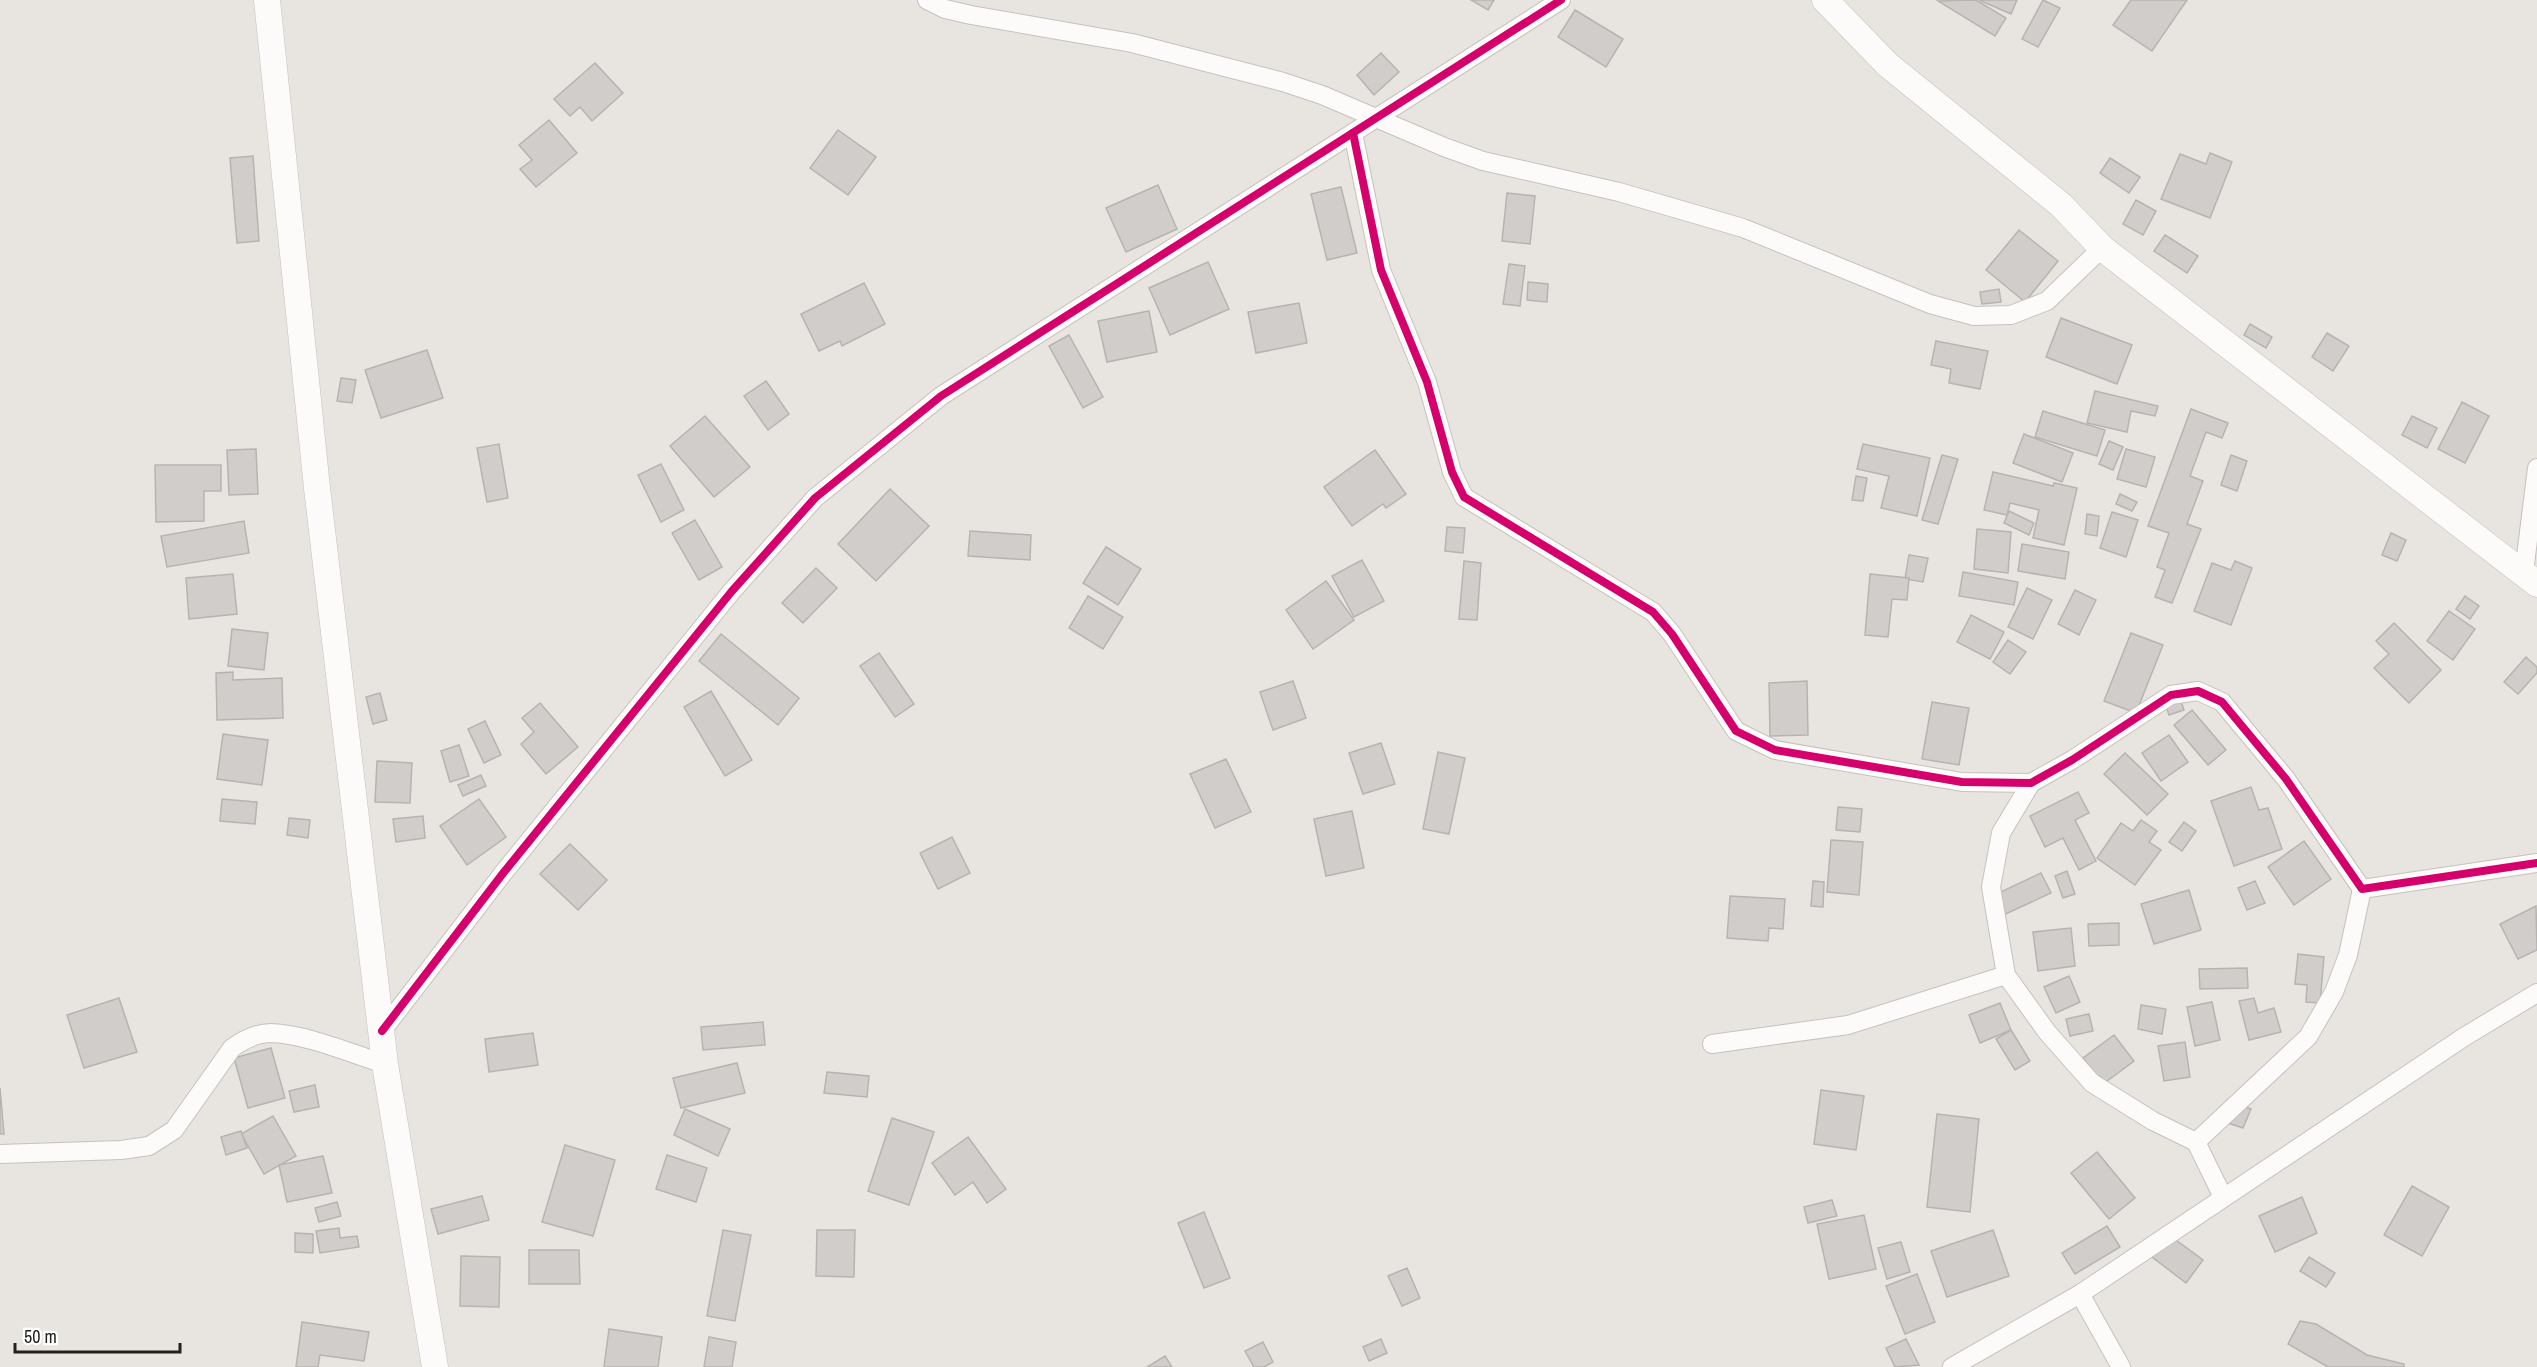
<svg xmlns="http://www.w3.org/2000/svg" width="2537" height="1367" font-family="'Archivo Narrow',sans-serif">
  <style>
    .building { fill: #d0cdca; stroke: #b6b4b1; stroke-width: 1.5 }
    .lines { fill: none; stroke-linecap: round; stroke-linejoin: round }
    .street-casing { stroke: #c5c2bf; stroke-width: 20 }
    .secondary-casing { stroke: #c5c2bf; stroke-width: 27 }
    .street { stroke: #fcfbfa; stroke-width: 18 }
    .secondary { stroke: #fcfbfa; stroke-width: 26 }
    .cycleway-casing { stroke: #fff; stroke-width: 11 }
    .cycleway { stroke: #d6006c; stroke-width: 8 }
  </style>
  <rect width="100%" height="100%" fill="#e8e5e0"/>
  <g class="building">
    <polygon points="1471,0 1494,0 1488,10"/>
    <polygon points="1976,0 2006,18 1995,36 1938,1"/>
    <polygon points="1979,0 2017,0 2011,14"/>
    <polygon points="2043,0 2060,8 2038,47 2022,39"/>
    <polygon points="2131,0 2187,0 2152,51 2113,25"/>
    <polygon points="1575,10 1623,39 1606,67 1558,37"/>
    <polygon points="1381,53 1399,72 1374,95 1357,75"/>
    <polygon points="595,63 623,93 592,121 580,107 570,116 554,99"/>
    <polygon points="549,120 577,153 536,187 520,169 532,160 519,145"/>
    <polygon points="838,130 876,157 848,195 810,168"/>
    <polygon points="2210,153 2232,162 2210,218 2161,199 2180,154 2206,164"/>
    <polygon points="253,156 259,241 237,243 230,158"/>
    <polygon points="2110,158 2140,177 2129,193 2100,173"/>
    <polygon points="1158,185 1177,229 1126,252 1106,208"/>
    <polygon points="1341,187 1357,253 1327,260 1311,194"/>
    <polygon points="1507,193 1535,196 1530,244 1502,241"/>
    <polygon points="2136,200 2156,211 2143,235 2123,224"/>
    <polygon points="2019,230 2058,261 2025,302 1986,270"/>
    <polygon points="2165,235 2198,256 2187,273 2154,251"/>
    <polygon points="1208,262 1229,309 1170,335 1149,288"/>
    <polygon points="1509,264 1525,266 1520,306 1503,304"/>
    <polygon points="1528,282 1548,284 1547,302 1527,300"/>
    <polygon points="864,283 885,324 842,346 840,341 819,351 801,314"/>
    <polygon points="1999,289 2001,302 1982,304 1980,292"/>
    <polygon points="1299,303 1307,343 1256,353 1248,312"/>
    <polygon points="1149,311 1157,352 1107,362 1098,321"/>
    <polygon points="2061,318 2132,345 2117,384 2046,357"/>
    <polygon points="2250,324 2272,337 2266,348 2244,335"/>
    <polygon points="2327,333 2349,346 2333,371 2312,357"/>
    <polygon points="1069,335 1103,397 1083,408 1049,346"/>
    <polygon points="1936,341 1988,351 1980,389 1949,383 1951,369 1931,365"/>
    <polygon points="427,350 443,398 381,418 365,370"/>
    <polygon points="341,378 356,380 352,403 337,401"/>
    <polygon points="766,381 789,414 768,430 744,396"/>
    <polygon points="2095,391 2158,406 2155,416 2131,411 2127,432 2087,423"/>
    <polygon points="2462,402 2489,416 2465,463 2438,449"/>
    <polygon points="2191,409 2228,423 2222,438 2206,432 2190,476 2203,481 2187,524 2201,529 2172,603 2155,597 2165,570 2157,567 2169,533 2148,526"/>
    <polygon points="2043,411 2105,430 2097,456 2035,437"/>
    <polygon points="705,416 750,467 714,497 670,446"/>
    <polygon points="2412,416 2437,428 2427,448 2402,435"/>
    <polygon points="2024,434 2073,453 2062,482 2013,463"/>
    <polygon points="2109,441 2123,447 2113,470 2099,464"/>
    <polygon points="499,444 508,498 487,502 477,448"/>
    <polygon points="1863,444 1930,458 1917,516 1881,508 1889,476 1857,469"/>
    <polygon points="256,449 258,494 229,495 227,450"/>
    <polygon points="2126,449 2155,457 2146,487 2117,479"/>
    <polygon points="1375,450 1406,494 1386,508 1383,504 1352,526 1324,487"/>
    <polygon points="1942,455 1958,459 1938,524 1922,520"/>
    <polygon points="2231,455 2247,461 2237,491 2221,485"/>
    <polygon points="661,464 684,510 661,522 638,475"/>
    <polygon points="155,465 221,465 221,491 204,491 204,521 156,522"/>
    <polygon points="1993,472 2053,486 2054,483 2077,488 2064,545 2033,538 2039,510 2010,503 2007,515 1984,510"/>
    <polygon points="1856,476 1867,478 1863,501 1852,500"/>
    <polygon points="890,489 929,526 876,581 838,544"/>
    <polygon points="2120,494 2137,502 2132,511 2116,504"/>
    <polygon points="2009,511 2034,523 2029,535 2004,523"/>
    <polygon points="2112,512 2138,520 2126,557 2100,548"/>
    <polygon points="2087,514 2099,516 2097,536 2085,534"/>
    <polygon points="695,520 722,567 699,580 672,533"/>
    <polygon points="244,521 249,553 167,567 161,536"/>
    <polygon points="1447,527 1465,528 1463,553 1445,551"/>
    <polygon points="1977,529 2011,532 2008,573 1974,569"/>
    <polygon points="970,531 1031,535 1030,560 968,556"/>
    <polygon points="2391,533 2406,540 2397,561 2382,555"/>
    <polygon points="2022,544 2069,552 2065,579 2018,571"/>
    <polygon points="1106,547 1141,569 1118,605 1083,583"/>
    <polygon points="1909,555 1928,558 1923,582 1905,579"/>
    <polygon points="1362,560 1384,601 1354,617 1332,576"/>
    <polygon points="1464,561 1481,563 1477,620 1459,619"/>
    <polygon points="2235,561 2252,568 2231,625 2194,611 2212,563 2231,570"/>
    <polygon points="816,568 837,588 803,623 782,603"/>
    <polygon points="1963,572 2018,582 2014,605 1959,596"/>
    <polygon points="233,574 237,614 189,619 186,578"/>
    <polygon points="1870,574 1909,578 1907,600 1892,599 1888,637 1865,635"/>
    <polygon points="1326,581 1354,620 1313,649 1286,610"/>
    <polygon points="2027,588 2052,600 2033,639 2008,627"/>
    <polygon points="2075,590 2096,600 2079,635 2058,624"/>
    <polygon points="1088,596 1123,617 1103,649 1069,628"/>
    <polygon points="2465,596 2479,606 2470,619 2456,609"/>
    <polygon points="2449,611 2475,629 2453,660 2427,641"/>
    <polygon points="1971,615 2004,632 1990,659 1957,642"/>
    <polygon points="2394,623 2441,670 2409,703 2374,668 2389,654 2376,641"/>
    <polygon points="232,629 268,633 264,670 228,666"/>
    <polygon points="2131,633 2163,645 2136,713 2104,701"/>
    <polygon points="721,634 799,698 778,725 699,661"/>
    <polygon points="2008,640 2026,652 2010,674 1993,662"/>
    <polygon points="879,653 914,704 895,717 860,666"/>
    <polygon points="2526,657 2537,667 2537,673 2518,694 2504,682"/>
    <polygon points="233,672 233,680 282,678 283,718 217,720 216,673"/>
    <polygon points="1293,681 1306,718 1273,730 1260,692"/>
    <polygon points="1807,681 1808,735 1770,736 1769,683"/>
    <polygon points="711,691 752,760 725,776 684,707"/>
    <polygon points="380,693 387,720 373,724 366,697"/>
    <polygon points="2179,695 2184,710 2169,715 2164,700"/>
    <polygon points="1932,702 1969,708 1959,765 1922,759"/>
    <polygon points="540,703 578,747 546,774 521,744 534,732 522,718"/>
    <polygon points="2192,710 2226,750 2208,765 2174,725"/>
    <polygon points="485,721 501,755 484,763 468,729"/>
    <polygon points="223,734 268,740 262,785 217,779"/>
    <polygon points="2169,735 2188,762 2161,781 2142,753"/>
    <polygon points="1381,743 1395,784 1363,794 1349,753"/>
    <polygon points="459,745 469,776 450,782 441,751"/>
    <polygon points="1438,752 1465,758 1449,834 1423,829"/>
    <polygon points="2125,753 2168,794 2147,815 2104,774"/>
    <polygon points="1226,759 1251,812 1215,828 1190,774"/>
    <polygon points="377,761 412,763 410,803 375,802"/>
    <polygon points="481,775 486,786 463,796 458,785"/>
    <polygon points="2251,787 2259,810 2268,808 2282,849 2234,866 2211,801"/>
    <polygon points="2078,792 2089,813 2075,820 2096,861 2079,870 2063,838 2045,847 2030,816"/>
    <polygon points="222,799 257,802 255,824 220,821"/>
    <polygon points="479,799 506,837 467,865 440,826"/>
    <polygon points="1838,807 1862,809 1860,832 1836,830"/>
    <polygon points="1352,811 1364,868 1326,876 1314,819"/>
    <polygon points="423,816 425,838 396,842 393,819"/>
    <polygon points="289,818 310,820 308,838 287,835"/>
    <polygon points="2141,820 2157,831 2149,842 2161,850 2135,885 2097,858 2121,823 2133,831"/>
    <polygon points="2184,822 2196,831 2182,851 2169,842"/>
    <polygon points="952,837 970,873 938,889 920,853"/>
    <polygon points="1831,840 1863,842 1859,895 1827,892"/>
    <polygon points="2304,841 2331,879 2294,905 2268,867"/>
    <polygon points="570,844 607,880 578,910 540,874"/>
    <polygon points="2067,871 2075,894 2063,898 2055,876"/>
    <polygon points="2041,873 2051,893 1999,917 1990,897"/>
    <polygon points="1813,881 1824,882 1823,907 1811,906"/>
    <polygon points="2255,881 2265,903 2247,910 2238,888"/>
    <polygon points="2189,890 2201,930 2154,944 2141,904"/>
    <polygon points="1730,896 1785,899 1783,929 1769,928 1768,941 1727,938"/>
    <polygon points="2536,906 2537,950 2518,959 2500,924"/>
    <polygon points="2119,923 2119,945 2089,946 2088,924"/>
    <polygon points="2071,928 2075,966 2038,971 2033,932"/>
    <polygon points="2298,954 2324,957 2320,1003 2306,1002 2307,985 2295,984"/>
    <polygon points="2247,968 2248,988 2200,989 2199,969"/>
    <polygon points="2069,976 2080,1002 2056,1013 2044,987"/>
    <polygon points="119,998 137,1052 84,1068 67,1015"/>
    <polygon points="2254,998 2258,1013 2274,1008 2281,1032 2249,1040 2239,1001"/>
    <polygon points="2212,1002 2220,1040 2195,1046 2187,1007"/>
    <polygon points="2000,1003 2011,1030 1980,1043 1969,1015"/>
    <polygon points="2141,1005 2166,1009 2162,1034 2138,1029"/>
    <polygon points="2089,1014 2093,1031 2070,1036 2066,1019"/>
    <polygon points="763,1022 765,1045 703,1050 701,1027"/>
    <polygon points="2011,1030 2030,1061 2015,1070 1996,1039"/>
    <polygon points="533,1033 538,1065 489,1072 485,1039"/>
    <polygon points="2114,1035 2134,1061 2103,1084 2083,1058"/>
    <polygon points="2185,1042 2190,1077 2164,1081 2158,1046"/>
    <polygon points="271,1048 285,1098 248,1108 234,1058"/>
    <polygon points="737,1063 745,1093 681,1108 673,1078"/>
    <polygon points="827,1072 869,1076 867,1097 824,1093"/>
    <polygon points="315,1085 319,1107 294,1112 289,1091"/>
    <polygon points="0,1088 4,1134 0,1134"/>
    <polygon points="1821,1090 1864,1096 1856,1150 1814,1144"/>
    <polygon points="2235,1103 2251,1109 2243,1128 2228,1123"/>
    <polygon points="685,1109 730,1129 718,1156 674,1135"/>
    <polygon points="1937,1114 1979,1119 1970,1212 1927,1207"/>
    <polygon points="273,1116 296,1156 264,1174 241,1134"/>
    <polygon points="892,1118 934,1132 909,1205 868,1191"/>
    <polygon points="241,1131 247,1148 226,1155 221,1137"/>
    <polygon points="968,1137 1006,1189 987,1203 973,1182 955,1195 932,1163"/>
    <polygon points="565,1145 615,1160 593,1236 542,1222"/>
    <polygon points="2097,1152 2135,1198 2109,1219 2071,1173"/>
    <polygon points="667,1155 707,1168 696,1202 656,1189"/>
    <polygon points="323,1156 332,1193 287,1202 279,1165"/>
    <polygon points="2412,1186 2449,1207 2422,1256 2384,1235"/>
    <polygon points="482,1196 489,1220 438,1234 431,1209"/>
    <polygon points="2302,1197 2317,1233 2275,1252 2259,1216"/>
    <polygon points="1832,1200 1837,1216 1808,1223 1804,1207"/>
    <polygon points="337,1202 341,1216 319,1222 315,1208"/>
    <polygon points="1204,1212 1230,1278 1204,1288 1178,1223"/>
    <polygon points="1864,1215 1876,1269 1829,1279 1817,1224"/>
    <polygon points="2107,1226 2120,1247 2075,1274 2062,1253"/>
    <polygon points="339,1228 340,1238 357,1236 359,1247 320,1253 316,1231"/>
    <polygon points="723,1230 751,1235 735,1321 707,1316"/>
    <polygon points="817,1230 855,1230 854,1277 816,1276"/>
    <polygon points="1993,1230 2009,1276 1947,1297 1931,1251"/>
    <polygon points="2165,1232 2203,1260 2186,1283 2148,1254"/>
    <polygon points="295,1233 313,1234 313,1253 295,1252"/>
    <polygon points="1901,1242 1910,1272 1887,1279 1878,1248"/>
    <polygon points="529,1250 579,1250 580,1284 529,1284"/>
    <polygon points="461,1256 500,1257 499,1307 460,1306"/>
    <polygon points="2309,1257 2335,1273 2326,1287 2300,1271"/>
    <polygon points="1407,1268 1420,1298 1402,1306 1388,1276"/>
    <polygon points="1917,1274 1935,1322 1905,1334 1886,1286"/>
    <polygon points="2300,1321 2316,1324 2367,1355 2404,1364 2404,1367 2328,1367 2288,1344"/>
    <polygon points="302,1322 369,1332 364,1361 320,1355 318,1367 296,1367"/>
    <polygon points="609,1329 662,1337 658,1367 604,1367"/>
    <polygon points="709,1337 736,1342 732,1367 704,1367"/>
    <polygon points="1381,1339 1387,1353 1369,1361 1363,1347"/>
    <polygon points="1906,1339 1919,1365 1895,1367 1886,1348"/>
    <polygon points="1263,1342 1273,1362 1264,1367 1254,1367 1245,1351"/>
    <polygon points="1165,1356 1172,1367 1147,1367"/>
  </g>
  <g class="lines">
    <defs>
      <g id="street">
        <polyline points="927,0 945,9 971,15 1132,43 1283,82 1322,95 1444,147 1483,161 1619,192 1743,228 1930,304 1974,316 2011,315 2047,301 2102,248"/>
        <polyline points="1353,133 1381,270 1427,382 1452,472 1464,497 1653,612 1672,634 1736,731 1775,750 1962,782 2031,783 2072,760 2171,695 2198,691 2222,702 2286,779 2362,889 2537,863"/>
        <polyline points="2524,572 2537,468"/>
        <polyline points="2031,783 2001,833 1991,887 2006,975 2047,1032 2092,1083 2153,1121 2196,1142 2223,1197"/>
        <polyline points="382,1031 504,872 732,591 815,498 941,396 1561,0"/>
        <polyline points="1712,1044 1848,1025 2006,975"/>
        <polyline points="2196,1142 2308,1037 2334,992 2348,955 2362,889"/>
        <path d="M 0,1154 L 121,1150 L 149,1146 L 174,1130 L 232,1048 C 243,1040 257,1033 271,1033 C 306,1034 352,1054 385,1064"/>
        <polyline points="2080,1294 2121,1367"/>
        <polyline points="1952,1367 2080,1294 2464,1037 2537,993"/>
      </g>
      <g id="secondary">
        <polyline points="267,0 317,488 385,1064 435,1367"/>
        <polyline points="1825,0 1888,65 2061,205 2102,248 2537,584"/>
      </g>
    </defs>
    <use href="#street" class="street-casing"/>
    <use href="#secondary" class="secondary-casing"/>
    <use href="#street" class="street"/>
    <use href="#secondary" class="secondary"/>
    <defs>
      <g id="cycleway">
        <polyline points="1353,133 1381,270 1427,382 1452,472 1464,497 1653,612 1672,634 1736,731 1775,750 1962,782 2031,783 2072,760 2171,695 2198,691 2222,702 2286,779 2362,889 2537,863"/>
        <polyline points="382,1031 504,872 732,591 815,498 941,396 1561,0"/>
      </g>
    </defs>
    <use href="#cycleway" class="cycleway-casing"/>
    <use href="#cycleway" class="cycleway"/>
  </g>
  <path d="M15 1343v9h165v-9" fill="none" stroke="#23211e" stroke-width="3"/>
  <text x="24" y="1343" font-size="18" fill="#23211e" stroke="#ffffff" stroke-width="4.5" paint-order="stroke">50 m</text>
</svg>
